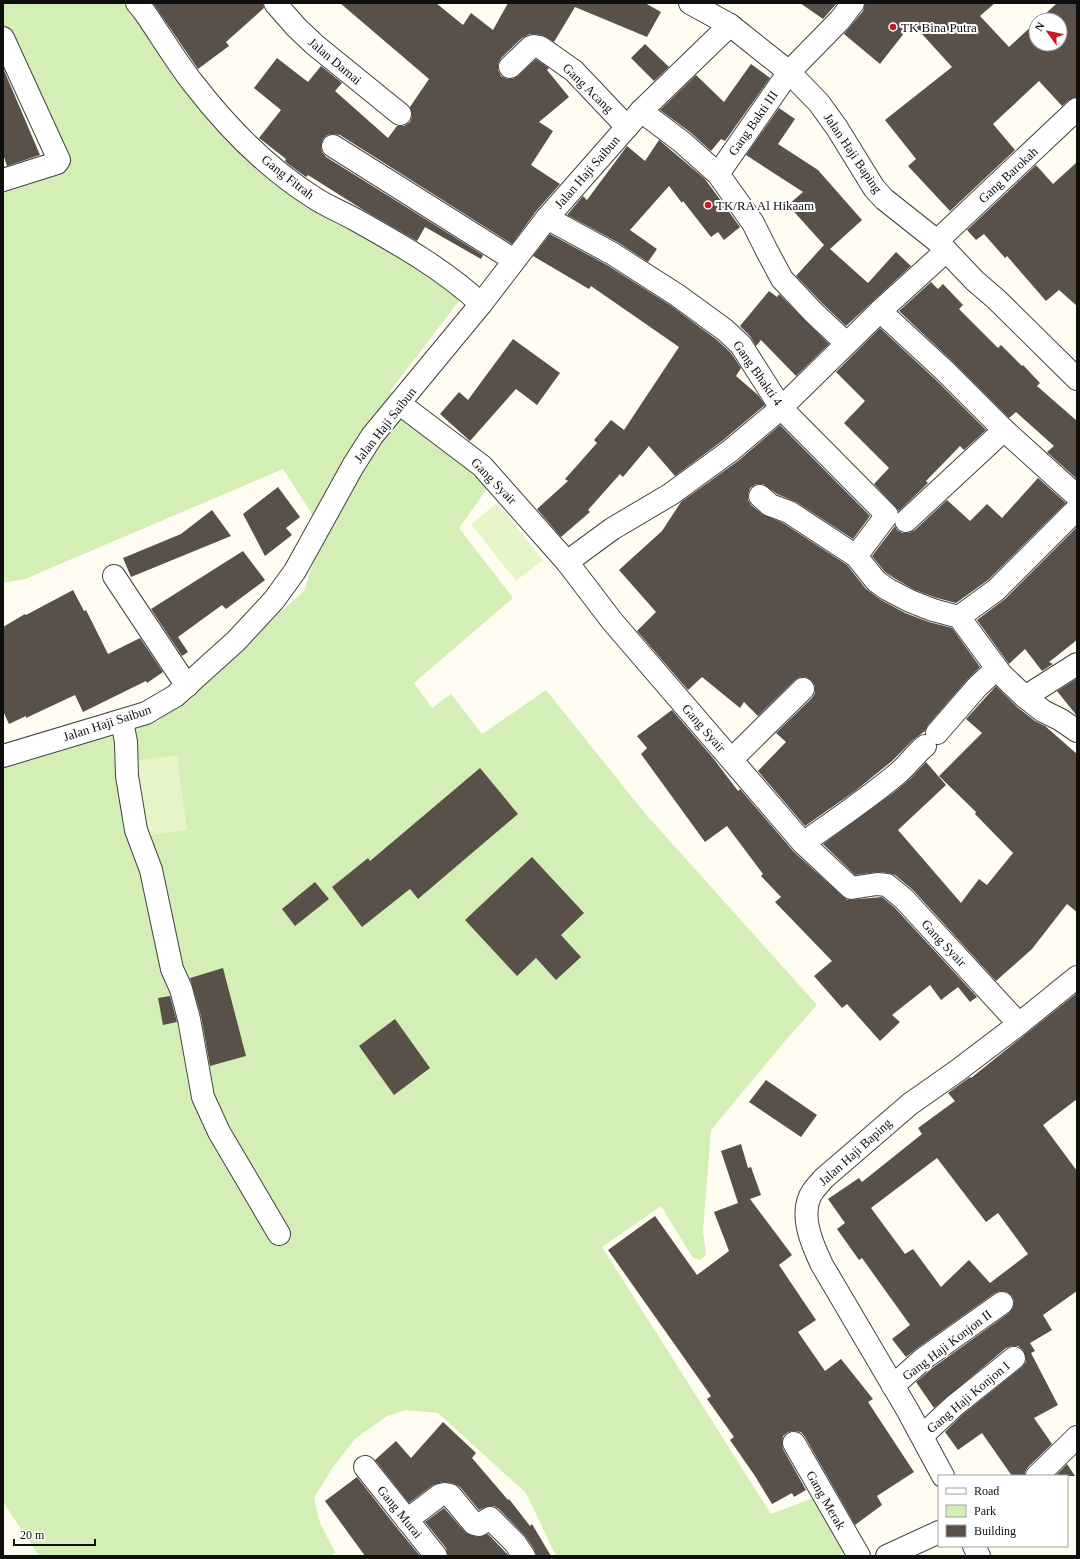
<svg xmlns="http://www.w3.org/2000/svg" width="1080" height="1559" font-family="Georgia,serif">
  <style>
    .green { fill: #d4efb5 }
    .pitch { fill: #e6f5c8 }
    .building { fill: #59504a; fill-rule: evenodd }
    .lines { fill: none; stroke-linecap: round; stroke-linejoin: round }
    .minor-casing { stroke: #424242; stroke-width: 24 }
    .tertiary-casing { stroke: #424242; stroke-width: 24 }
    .minor { stroke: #fff; stroke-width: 22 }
    .tertiary { stroke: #fff; stroke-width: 22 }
    .poi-dot { fill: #cf1621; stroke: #fff; stroke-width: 1.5 }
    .labels { text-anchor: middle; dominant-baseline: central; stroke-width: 4; stroke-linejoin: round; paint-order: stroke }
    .poi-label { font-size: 13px; fill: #0f0f0f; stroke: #fff; text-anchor: start }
    .street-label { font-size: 13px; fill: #0f0f0f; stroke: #fff }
  </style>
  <rect width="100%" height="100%" fill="#fffcf1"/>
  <polygon class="green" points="3,3 135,3 223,123 466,292 390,391 489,486 459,528 513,598 414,683 432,708 451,694 482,734 546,690 643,811 817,1005 785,1041 711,1130 703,1231 706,1255 700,1260 693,1258 661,1206 602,1247 771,1514 816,1497 848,1551 837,1556 556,1556 526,1493 438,1413 405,1410 387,1416 355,1439 333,1467 314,1498 320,1523 335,1552 332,1556 39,1556 3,1502 3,768 34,759 112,728 158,721 304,591 323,531 283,469 25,579 3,583 3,182 61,163 3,28"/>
  <g class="pitch">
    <polygon points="497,503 543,560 516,581 471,524"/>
    <polygon points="177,755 187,830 144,836 135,761"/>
  </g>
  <g class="building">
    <polygon points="153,3 263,3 264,8 226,42 229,46 198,69"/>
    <polygon points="340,3 436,3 463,25 471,13 493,30 508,3 645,3 661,12 647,37 575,7 554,42 542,35 530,34 522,38 501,58 498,64 498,70 501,76 507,79 513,79 518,76 536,59 549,68 547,70 569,97 539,122 553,131 531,165 560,184 537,210 512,244 340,135 333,134 327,135 323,139 321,146 322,152 326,157 483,255 481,259 425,227 417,241 365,211 308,175 306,177 287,163 285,161 286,159 259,138 281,110 254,88 277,58 308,82 321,66 342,83 335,91 388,138 397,126 404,126 410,122 412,116 410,107 429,79"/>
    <polygon points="800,3 837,3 823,19"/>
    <polygon points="865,3 995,3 980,16 1009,47 1036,22 1036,44 1060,44 1060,20 1039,20 1057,3 1077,3 1077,97 1069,100 1062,106 1039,81 993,124 1015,150 950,211 908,166 916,159 885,120 952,67 912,23 880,64 844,34 863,11"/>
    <polygon points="645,44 669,67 654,81 631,58"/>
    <polygon points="751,64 770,78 725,141 721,139 711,151 690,132 660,110 696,75 724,102"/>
    <polygon points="3,68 40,155 7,166 3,154"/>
    <polygon points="779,108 795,119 778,144 818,170 862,220 830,249 868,283 896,252 911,266 846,326 823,304 796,276 824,245 788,205 803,192 746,155"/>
    <polygon points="659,140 705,179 740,227 724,240 718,232 711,237 683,201 682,203 669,186 630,230 657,249 648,262 619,243 567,215 583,196 587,200 627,146 645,161"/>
    <polygon points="1077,162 1077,306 1059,290 1046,301 1007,256 1005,258 984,234 976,240 967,230 1036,165 1053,184"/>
    <polygon points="550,234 607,265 670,305 717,340 731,353 741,368 736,376 758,395 765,405 722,441 675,476 649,446 623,477 620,474 588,510 590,512 561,537 537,509 568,481 565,479 597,443 594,440 611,420 624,430 679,347 591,286 589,289 533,256"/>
    <polygon points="931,282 938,289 943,284 963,305 959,309 998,348 1001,345 1022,366 1023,365 1040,383 1037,386 1077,421 1077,479 1047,452 1054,446 1016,412 1009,418 953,362 899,311"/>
    <polygon points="769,291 777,297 779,294 829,344 796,376 761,340 756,346 750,336 740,326"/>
    <polygon points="880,328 936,380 986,430 964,450 960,446 926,481 928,483 899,511 874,484 889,468 844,423 865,401 836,372"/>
    <polygon points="513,339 560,373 537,405 516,389 470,441 440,414 459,392 468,400"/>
    <polygon points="780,425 870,516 853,539 796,502 777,494 763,484 756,484 750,488 748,494 748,500 751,505 762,514 783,523 847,565 866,589 881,600 905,613 929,622 952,628 980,667 968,679 928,725 925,731 913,740 892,761 855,791 805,826 758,771 786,742 776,733 812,698 815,693 815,686 812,681 806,677 800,677 795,680 758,716 744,702 740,708 702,677 688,690 637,631 656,612 619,570 662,531 681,502 738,461"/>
    <polygon points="1038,478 1066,503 988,580 956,603 937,598 915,590 894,578 885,572 872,556 895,526 897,530 902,533 909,533 915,530 947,500 970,521 987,504 1002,518"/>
    <polygon points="278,487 300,517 286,528 292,535 265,556 243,514"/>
    <polygon points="212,510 231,536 131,577 123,558 181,534"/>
    <polygon points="1077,527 1077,640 1049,662 1053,664 1042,671 1025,649 1009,664 977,620 1005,599"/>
    <polygon points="243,551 265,580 226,609 222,605 178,637 188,652 182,656 151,609"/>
    <polygon points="73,590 84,611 86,610 108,654 140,638 163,672 147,683 146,681 83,712 75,695 26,718 26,716 9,724 3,711 3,627 25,614 26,615"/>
    <polygon points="1076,679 1077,680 1077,716 1057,691"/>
    <polygon points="996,686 1017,707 1035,721 1045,726 1077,754 1077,912 1067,904 1032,949 996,981 913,890 895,875 888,873 878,872 855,875 823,844 893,793 910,779 926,762 946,785 898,830 961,903 979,879 987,885 1013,853 975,814 976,812 939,776 982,733 966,719"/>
    <polygon points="672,710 713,758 738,791 740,789 794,852 847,900 882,897 895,908 977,997 970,1002 958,987 941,1000 930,985 892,1015 900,1022 880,1041 847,1004 842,1008 814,976 832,961 775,902 781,897 761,876 763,874 727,826 705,842 641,754 647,748 637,736"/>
    <polygon points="480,768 518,814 418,899 410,889 362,927 332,887 368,858 370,861"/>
    <polygon points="532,857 584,913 561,935 581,957 556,980 536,958 517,976 465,920"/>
    <polygon points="315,882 329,899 295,926 282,909"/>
    <polygon points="223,968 246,1056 210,1066 201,1016 190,978"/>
    <path d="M 1077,993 L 1077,1099 L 1043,1125 L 1077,1171 L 1077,1291 L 1043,1315 L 1052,1330 L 1030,1343 L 1035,1351 L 1031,1353 L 1058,1405 L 1034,1418 L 1052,1444 L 1028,1467 L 1025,1472 L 1025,1476 L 1012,1476 L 982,1433 L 958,1450 L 945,1432 L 962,1415 L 1022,1367 L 1026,1362 L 1026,1357 L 1023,1350 L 1018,1346 L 1013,1346 L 1006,1348 L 934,1408 L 916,1382 L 931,1369 L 1009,1313 L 1013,1308 L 1014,1301 L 1012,1296 L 1007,1292 L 1000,1291 L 995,1293 L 916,1349 L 906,1357 L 892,1339 L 910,1325 L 862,1258 L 859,1260 L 837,1229 L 845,1223 L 828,1199 L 859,1178 L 862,1182 L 922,1134 L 918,1128 L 955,1101 L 948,1093 L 970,1077 L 971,1078 ZM 937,1158 L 986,1222 L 998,1213 L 1028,1254 L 990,1283 L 969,1260 L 941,1287 L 913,1249 L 905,1254 L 871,1208 Z"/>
    <polygon points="170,996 177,1022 163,1025 158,998"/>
    <polygon points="395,1019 430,1068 394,1095 359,1046"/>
    <polygon points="766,1080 817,1115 801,1137 749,1102"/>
    <polygon points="741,1144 748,1168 751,1167 761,1195 750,1199 792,1255 779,1265 816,1320 798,1332 825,1371 841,1359 873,1399 868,1402 914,1472 877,1496 882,1505 855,1525 805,1437 801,1432 794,1431 788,1432 783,1436 782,1443 783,1449 806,1490 794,1497 792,1493 772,1504 755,1476 730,1440 734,1437 707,1399 711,1396 608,1250 655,1216 697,1275 729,1251 714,1212 738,1203 721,1151"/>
    <polygon points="443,1422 476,1453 472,1458 508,1500 509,1499 530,1526 532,1524 551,1556 536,1556 534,1549 525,1536 499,1509 494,1506 489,1506 479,1510 460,1487 452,1483 443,1482 433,1485 409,1503 375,1460 396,1441 411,1458"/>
    <polygon points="1067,1464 1075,1476 1055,1476"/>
    <polygon points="357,1477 397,1528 420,1556 365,1556 325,1501"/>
    <polygon points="444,1508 465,1532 477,1537 488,1534 509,1556 448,1556 446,1548 425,1522"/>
  </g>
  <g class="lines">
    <defs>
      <g id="minor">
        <path d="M 137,3 L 143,10 C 160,34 175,60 193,83 C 226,126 266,167 313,197 C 326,206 342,212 356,220 C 399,244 445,270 481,304"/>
        <polyline points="275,3 296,27 315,45 400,114"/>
        <polyline points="3,38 59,160 57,163 3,180"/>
        <polyline points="510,67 531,47 534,46 540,47 574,71 627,127"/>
        <polyline points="641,111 682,142 718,174 753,223 767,251 782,279 814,313 846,343"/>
        <polyline points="333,146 514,260"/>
        <polyline points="718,174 789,72 840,20 853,3"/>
        <polyline points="547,218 613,254 677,295 725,330 741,345 781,408 887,515 856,556"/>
        <polyline points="937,241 1077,109"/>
        <polyline points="880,311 945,371 1004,430 1077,496"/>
        <polyline points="400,404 482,466 567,562 612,621 803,843 851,888 877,884 887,885 904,899 1019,1024"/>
        <polyline points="760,496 770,505 789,512 856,556 876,581 887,589 910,601 933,610 959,617 1001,674 1025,697 1043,711 1061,720 1077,731"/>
        <polyline points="906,521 1004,430"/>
        <polyline points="567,562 612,529 671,494 730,451 781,408 880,311 946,251"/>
        <polyline points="114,576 187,686"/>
        <polyline points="959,617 996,590 1077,509"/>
        <polyline points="1025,697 1077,664"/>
        <polyline points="122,721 126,742 127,776 136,830 151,870 172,969 181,989 189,1019 203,1097 219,1132 279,1234"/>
        <polyline points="937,733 977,687 996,669"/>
        <polyline points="3,756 146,713 175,696 236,641 274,600 295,571 353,466 372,436 481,304 547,218 641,111 730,25"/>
        <polyline points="732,759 803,689"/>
        <path d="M 803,843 C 835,821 867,799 897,774 C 908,765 915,754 925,746"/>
        <polyline points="893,1386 923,1359 1002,1303"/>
        <polyline points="922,1436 954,1406 1014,1358"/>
        <polyline points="794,1443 859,1556"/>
        <polyline points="365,1467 436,1556"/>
        <polyline points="1037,1476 1077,1437"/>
        <polyline points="407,1520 440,1495 445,1494 450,1495 474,1524 479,1525 490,1518 515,1543 524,1556"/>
        <polyline points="887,1556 939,1532"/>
      </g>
      <g id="tertiary">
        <polyline points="690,3 730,25 789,72 819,103 837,128 874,188 884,199 937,241 975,281 996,299 1077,379"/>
        <path d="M 943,1476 L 908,1411 L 822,1265 C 812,1244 798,1213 813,1191 C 816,1187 820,1183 823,1179 L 910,1104 L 957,1071 L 1019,1024 L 1077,977"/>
        <polyline points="974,1546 979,1556"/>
      </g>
    </defs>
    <use href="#minor" class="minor-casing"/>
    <use href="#tertiary" class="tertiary-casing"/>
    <use href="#minor" class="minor"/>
    <use href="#tertiary" class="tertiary"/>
  </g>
  <g class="poi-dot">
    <circle cx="893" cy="27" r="4"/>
    <circle cx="708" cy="205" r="4"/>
  </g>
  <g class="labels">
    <g class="poi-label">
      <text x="901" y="27">TK Bina Putra</text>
      <text x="716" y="205">TK/RA Al Hikaam</text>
    </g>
    <g class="street-label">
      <text transform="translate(335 61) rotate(40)">Jalan Damai</text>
      <text transform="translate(588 88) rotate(44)">Gang Acang</text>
      <text transform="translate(753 123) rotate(-55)">Gang Bakti III</text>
      <text transform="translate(853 153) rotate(56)">Jalan Haji Baping</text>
      <text transform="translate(587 172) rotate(-49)">Jalan Haji Saibun</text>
      <text transform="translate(1008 175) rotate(-43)">Gang Barokah</text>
      <text transform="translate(288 177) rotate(38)">Gang Fitrah</text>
      <text transform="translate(758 373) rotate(55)">Gang Bhakti 4</text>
      <text transform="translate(385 425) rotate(-52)">Jalan Haji Saibun</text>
      <text transform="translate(494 481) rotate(46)">Gang Syair</text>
      <text transform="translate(107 723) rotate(-18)">Jalan Haji Saibun</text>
      <text transform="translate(704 728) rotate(49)">Gang Syair</text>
      <text transform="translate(944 943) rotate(47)">Gang Syair</text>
      <text transform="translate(855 1152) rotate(-42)">Jalan Haji Baping</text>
      <text transform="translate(947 1345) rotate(-37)">Gang Haji Konjon II</text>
      <text transform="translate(968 1397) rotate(-40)">Gang Haji Konjon I</text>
      <text transform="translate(826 1500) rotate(60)">Gang Merak</text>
      <text transform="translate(400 1512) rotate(51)">Gang Murai</text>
    </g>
  </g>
  <rect width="1080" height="1559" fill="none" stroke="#0f0f0f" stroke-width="8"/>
  <rect x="938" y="1475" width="130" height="72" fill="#ffffff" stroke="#9f9f9f"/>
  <rect x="946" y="1488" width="20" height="6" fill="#ffffff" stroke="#9f9f9f"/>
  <text x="974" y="1495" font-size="12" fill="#0f0f0f">Road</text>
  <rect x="946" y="1505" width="20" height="12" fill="#d4efb5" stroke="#9f9f9f"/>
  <text x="974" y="1515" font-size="12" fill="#0f0f0f">Park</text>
  <rect x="946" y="1525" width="20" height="12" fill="#59504a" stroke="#9f9f9f"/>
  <text x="974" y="1535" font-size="12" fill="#0f0f0f">Building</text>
  <g transform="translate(1048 32) rotate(303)"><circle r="19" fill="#ffffff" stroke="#9f9f9f"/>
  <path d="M0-3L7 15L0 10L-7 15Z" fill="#cf1621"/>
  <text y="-6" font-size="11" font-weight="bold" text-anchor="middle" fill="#0f0f0f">N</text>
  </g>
  <path d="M14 1539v6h81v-6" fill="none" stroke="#0f0f0f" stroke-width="2"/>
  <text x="20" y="1539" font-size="12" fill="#0f0f0f" stroke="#ffffff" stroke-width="3" paint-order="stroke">20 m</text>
</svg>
